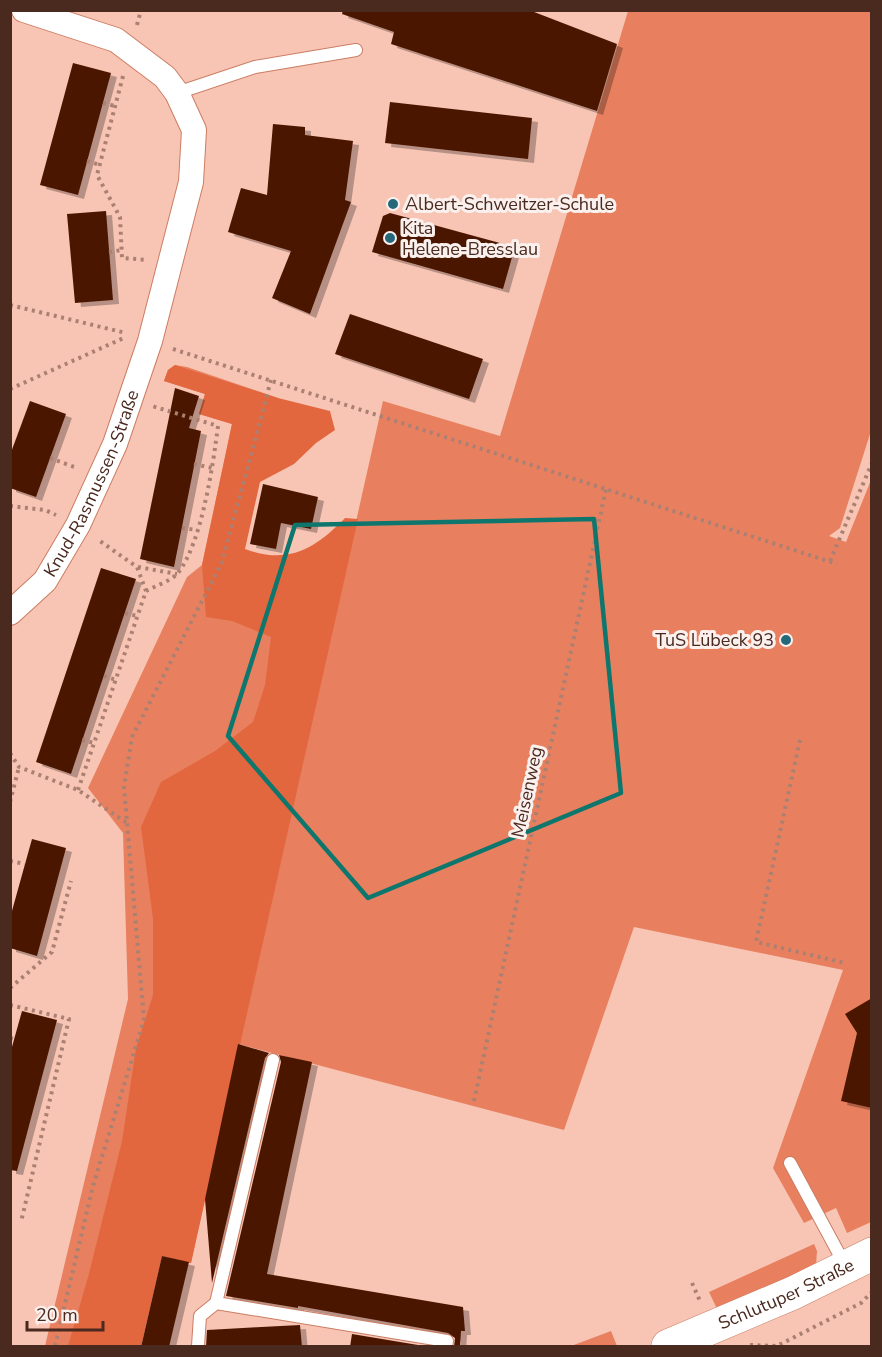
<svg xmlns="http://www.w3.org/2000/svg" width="882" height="1357" font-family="'Nunito Sans',sans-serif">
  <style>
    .green { fill: #e8805f }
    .forest { fill: #e2673e }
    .building { fill: #4b1705; filter: url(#shadow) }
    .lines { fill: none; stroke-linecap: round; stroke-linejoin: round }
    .lane-casing { stroke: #cb7d63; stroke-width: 14 }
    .street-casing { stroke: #cb7d63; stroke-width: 26 }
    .secondary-casing { stroke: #cb7d63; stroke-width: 34 }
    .path { stroke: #ab8072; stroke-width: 4; stroke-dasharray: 3 4.5; stroke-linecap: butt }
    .lane { stroke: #fff; stroke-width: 12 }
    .street { stroke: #fff; stroke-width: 24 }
    .secondary { stroke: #fff; stroke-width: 33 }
    .marked { fill: none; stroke: #0f766e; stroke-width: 4.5; stroke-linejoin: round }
    .poi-dot { fill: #25687a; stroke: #faf1ee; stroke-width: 2 }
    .labels { text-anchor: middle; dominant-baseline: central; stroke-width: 6; stroke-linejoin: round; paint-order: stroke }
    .poi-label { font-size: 18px; fill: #4a291f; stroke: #faf1ee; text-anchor: start }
    .street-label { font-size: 18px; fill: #4a291f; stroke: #faf1ee }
  </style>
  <defs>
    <filter id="shadow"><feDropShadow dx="6" dy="4" stdDeviation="0" flood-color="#0004"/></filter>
  </defs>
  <rect width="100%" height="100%" fill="#f8c5b4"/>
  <g class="green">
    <polygon points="628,11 871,11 871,431 840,528 829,536 846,542 871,480 871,1222 847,1233 836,1208 804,1223 773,1168 843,970 634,927 564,1130 238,1044 191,1263 162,1256 141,1346 45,1346 128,999 123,833 88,788 187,577 202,565 232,424 199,414 205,394 164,381 168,370 175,365 187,367 278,398 238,577 338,602 383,401 500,436"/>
    <polygon points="814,1244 817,1251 816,1265 718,1311 709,1292"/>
    <polygon points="611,1331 617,1346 571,1346"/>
  </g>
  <path class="forest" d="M 175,365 L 278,398 L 330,411 L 335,430 L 316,443 L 294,464 L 260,482 L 245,549 C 288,565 315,549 345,518 L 358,519 L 191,1263 L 162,1256 L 141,1346 L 68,1346 L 88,1277 L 122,1141 L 136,1048 L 153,995 L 153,919 L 141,827 L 161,782 L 215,751 L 253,722 L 265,685 L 271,637 L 232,621 L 206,617 L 202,565 L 232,424 L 199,414 L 205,394 L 164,381 L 168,370 Z"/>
  <g class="building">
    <polygon points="343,10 529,10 617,44 597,111 391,44 394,32 342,14"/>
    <polygon points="73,63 111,73 78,195 40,185"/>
    <polygon points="390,102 532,118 528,159 385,143"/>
    <polygon points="273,124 305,127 305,135 353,141 345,200 351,202 310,314 272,298 291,251 228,232 241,188 267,195"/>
    <polygon points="106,211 113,300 75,303 67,214"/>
    <polygon points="390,213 515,247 503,289 372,252 383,216"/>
    <polygon points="350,314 483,359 469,399 335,354"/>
    <polygon points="175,388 199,396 189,428 201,431 174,567 140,559"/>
    <polygon points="30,401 66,414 36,497 10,488 10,455"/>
    <polygon points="263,484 318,497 311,529 281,523 276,549 250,544"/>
    <polygon points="101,568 136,579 71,774 36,762"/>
    <polygon points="32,839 66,848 37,956 10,948 10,918"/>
    <polygon points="872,998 872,1108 841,1101 857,1033 845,1014"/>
    <polygon points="22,1011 57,1020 17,1171 10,1170 10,1054"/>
    <polygon points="238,1044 269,1053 265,1058 212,1283 205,1199"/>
    <polygon points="279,1055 312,1062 267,1274 463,1307 465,1331 461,1331 460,1347 454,1347 455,1338 448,1333 298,1306 298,1308 226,1296 281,1062"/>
    <polygon points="162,1256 189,1262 169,1347 141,1347"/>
    <polygon points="300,1325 302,1347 206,1347 207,1330"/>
    <polygon points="352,1334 430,1347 350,1347"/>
  </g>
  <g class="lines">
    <defs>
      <g id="lane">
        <polyline points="177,93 255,67 356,50"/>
        <polyline points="790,1163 845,1265"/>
        <polyline points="216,1303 273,1060"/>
        <polyline points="198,1346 200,1316 216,1303 447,1341 446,1346"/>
      </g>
      <g id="street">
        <path id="s1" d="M 10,613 L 45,581 L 78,525 L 115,444 L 150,341 L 191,182 L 194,130 L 177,93 L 165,77 L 116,40 L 24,10"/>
      </g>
      <g id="secondary">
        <path id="s2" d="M 668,1346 L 793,1293 L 872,1254"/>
      </g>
    </defs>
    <use href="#lane" class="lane-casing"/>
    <use href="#street" class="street-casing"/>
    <use href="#secondary" class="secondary-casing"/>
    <g class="path">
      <polyline points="137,25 141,10"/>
      <polyline points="123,76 97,175 120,217 122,258 148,260"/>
      <polyline points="103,103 115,106"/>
      <polyline points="87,161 100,165"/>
      <polyline points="109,252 122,250"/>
      <polyline points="10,305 126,333"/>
      <polyline points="173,349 837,564"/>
      <polyline points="10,389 126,337"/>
      <polyline points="50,458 77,468"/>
      <polyline points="194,464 212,468"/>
      <polyline points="10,506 45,510 56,515"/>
      <polyline points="182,528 197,530"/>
      <polyline points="830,561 872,463"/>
      <polyline points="138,567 177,574"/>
      <path d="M 146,591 C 155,586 171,581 178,573 C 202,542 213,465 218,426 L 152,406"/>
      <polyline points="125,613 137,616"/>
      <polyline points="104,676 116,680"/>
      <polyline points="82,740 94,743"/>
      <polyline points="800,740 756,942 845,963"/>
      <polyline points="10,753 19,767 78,790 127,823"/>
      <polyline points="78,790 146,591 137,567 97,539"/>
      <polyline points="10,802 19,767"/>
      <polyline points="10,861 25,864"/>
      <polyline points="10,988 52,952 71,881"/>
      <polyline points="10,1005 69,1019 21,1222"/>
      <polyline points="10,1038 15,1039"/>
      <polyline points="474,1101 606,489"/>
      <polyline points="692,1283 700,1301"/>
      <polyline points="750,1345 777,1346 861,1303 872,1292"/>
      <polyline points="55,1346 93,1186 144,1020 124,787 132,737 222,562 271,380"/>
    </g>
    <use href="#lane" class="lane"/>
    <use href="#street" class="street"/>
    <use href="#secondary" class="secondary"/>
  </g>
  <path class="marked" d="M 594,519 L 621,793 L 368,898 L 228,736 L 295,525 Z"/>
  <g class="poi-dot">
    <circle cx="393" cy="204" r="6"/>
    <circle cx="390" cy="238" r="6"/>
    <circle cx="786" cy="640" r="6"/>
  </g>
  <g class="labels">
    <g class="poi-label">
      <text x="405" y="204">Albert-Schweitzer-Schule</text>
      <text x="402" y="228">Kita<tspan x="402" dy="21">Helene-Bresslau</tspan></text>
      <text x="774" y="640" text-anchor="end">TuS Lübeck 93</text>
    </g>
    <g class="street-label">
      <text stroke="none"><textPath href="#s1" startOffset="156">Knud-Rasmussen-Straße</textPath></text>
      <text transform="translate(527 792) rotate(-78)">Meisenweg</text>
      <text stroke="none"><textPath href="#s2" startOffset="129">Schlutuper Straße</textPath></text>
    </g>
  </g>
  <rect width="882" height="1357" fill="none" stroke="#4a291f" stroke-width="24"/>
  <path d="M27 1321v9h76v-9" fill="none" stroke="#4a291f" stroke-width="3"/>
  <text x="36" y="1321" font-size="18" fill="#4a291f" stroke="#faf1ee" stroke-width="4.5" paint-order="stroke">20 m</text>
</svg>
